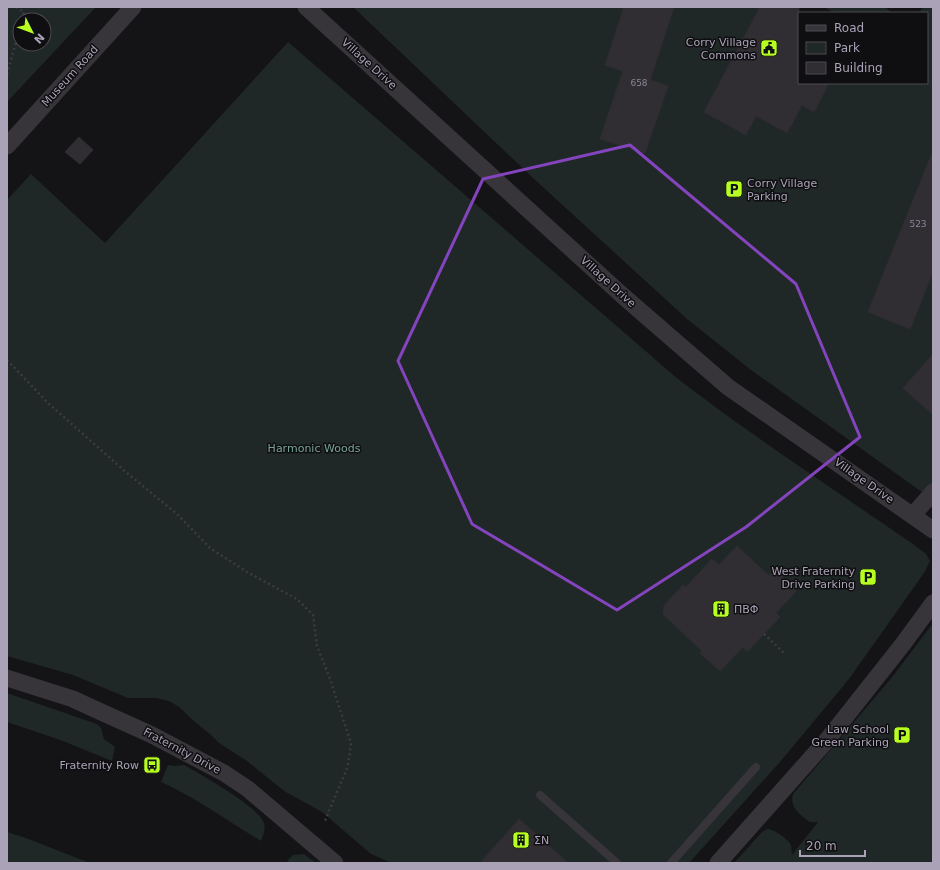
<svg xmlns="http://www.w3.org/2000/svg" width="940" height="870" font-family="'DejaVu Sans',sans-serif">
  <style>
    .green { fill: #1f2826; fill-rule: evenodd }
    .building { fill: #302e32; stroke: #302d31 }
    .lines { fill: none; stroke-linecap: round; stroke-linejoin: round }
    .path { stroke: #3d3a41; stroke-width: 2.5; stroke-dasharray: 2 3; stroke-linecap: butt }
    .service { stroke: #37343a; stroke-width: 8 }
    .minor { stroke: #37343a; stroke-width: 17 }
    .marked { fill: none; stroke: #8444bd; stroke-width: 3; stroke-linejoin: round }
    .labels { text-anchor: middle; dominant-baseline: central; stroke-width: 3; stroke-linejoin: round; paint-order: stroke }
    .number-label { font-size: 9px; fill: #8c8696 }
    .poi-label { font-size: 11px; fill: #aaa3b7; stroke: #0f0e10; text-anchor: end }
    .street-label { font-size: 11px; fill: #aaa3b7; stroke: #0f0e10 }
    .park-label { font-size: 11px; fill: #78a398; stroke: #0f0e10 }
  </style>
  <rect width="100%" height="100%" fill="#141315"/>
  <g class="green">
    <path d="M 7,7 L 96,7 L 7,102 ZM 20,20 L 44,20 L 44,44 L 20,44 Z"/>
    <polygon points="353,7 624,7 605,65 623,71 601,139 645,153 668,86 650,80 674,7 760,7 704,112 746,135 756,116 787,133 802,105 814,112 829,83 927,83 927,13 918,13 924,7 933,7 933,175 925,172 868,312 910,329 933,272 933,354 903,388 933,415 933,500 751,370 687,319 533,178"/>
    <polygon points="824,7 885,7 892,13 835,13"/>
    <polygon points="288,42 678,379 722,412 780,453 913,544 926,554 930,561 924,573 849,679 780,762 689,863 391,863 371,854 322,812 284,791 247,761 219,743 210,734 196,723 179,707 169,701 156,698 128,698 73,675 7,656 7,200 31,174 105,243"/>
    <path d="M 933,623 L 933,863 L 734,863 L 762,832 L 767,829 C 774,829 788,839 791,845 C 792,848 791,853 792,855 L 818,822 L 810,822 C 801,816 787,805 794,793 L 893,676 Z"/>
    <polygon points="7,693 97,724 101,728 104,739 115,747 112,761 63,741 7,722"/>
    <path d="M 168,765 L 175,766 L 184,765 C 200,774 259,807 264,823 C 266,829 263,835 261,841 C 227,821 197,798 161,782 Z"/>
    <polygon points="7,832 26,838 90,863 7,863"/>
    <polygon points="304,854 316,863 290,863 287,861 293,855"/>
  </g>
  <g class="building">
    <polygon points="624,7 674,7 650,80 668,86 645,153 600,139 623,71 605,65"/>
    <polygon points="760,7 799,7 799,83 829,83 814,112 802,105 787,133 756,116 746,135 704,112"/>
    <polygon points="79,137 93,150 80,164 65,152"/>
    <polygon points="932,153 933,272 910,329 868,312"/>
    <polygon points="933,354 933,415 903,388"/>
    <polygon points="737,546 769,576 775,570 797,590 776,613 780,617 747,652 743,647 720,671 700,653 702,651 663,614 664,606 683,585 686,587 712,559 719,565"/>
    <polygon points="519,819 568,863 480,863"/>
  </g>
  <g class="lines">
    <g class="path">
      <polyline points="16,7 24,12 22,20"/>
      <polyline points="7,74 20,28"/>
      <polyline points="7,360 48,403 127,473 177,514 210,548 247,572 297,599 313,615 317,646 330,679 351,743 348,766 324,823"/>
      <polyline points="764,634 784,653"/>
    </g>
    <g class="service">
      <polyline points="540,795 617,863"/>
      <polyline points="671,863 756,767"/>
    </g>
    <g class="minor">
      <polyline points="306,7 623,296 728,387 933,530"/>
      <polyline points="7,146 133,7"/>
      <polyline points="913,515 933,492"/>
      <polyline points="7,678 73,699 88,706 152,735 224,773 248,789 335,863"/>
      <polyline points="718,863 828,739 903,644 933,603"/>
    </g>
  </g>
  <path class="marked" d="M 630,145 L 796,284 L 860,437 L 746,527 L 617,610 L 472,524 L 398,361 L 483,179 Z"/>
  <defs>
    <symbol id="civic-square" viewBox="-11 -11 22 22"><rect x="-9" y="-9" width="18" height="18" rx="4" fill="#b6ff21" stroke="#0f0e10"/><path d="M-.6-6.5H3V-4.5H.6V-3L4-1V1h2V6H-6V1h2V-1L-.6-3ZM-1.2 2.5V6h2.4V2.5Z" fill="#111"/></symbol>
    <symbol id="parking-square" viewBox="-11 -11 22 22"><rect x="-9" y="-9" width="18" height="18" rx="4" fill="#b6ff21" stroke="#0f0e10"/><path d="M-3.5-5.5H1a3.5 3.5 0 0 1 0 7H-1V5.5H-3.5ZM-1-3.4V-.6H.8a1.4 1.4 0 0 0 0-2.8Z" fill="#111"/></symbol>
    <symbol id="building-square" viewBox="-11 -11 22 22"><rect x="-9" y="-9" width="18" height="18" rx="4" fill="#b6ff21" stroke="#0f0e10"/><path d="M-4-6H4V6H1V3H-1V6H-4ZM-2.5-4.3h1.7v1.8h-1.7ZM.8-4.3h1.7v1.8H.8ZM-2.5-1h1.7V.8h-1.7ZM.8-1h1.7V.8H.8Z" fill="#111"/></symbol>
    <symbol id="bus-square" viewBox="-11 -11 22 22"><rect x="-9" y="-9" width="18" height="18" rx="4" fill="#b6ff21" stroke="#0f0e10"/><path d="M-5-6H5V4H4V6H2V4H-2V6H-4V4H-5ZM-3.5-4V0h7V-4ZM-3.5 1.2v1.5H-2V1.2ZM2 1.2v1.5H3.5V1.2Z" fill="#111"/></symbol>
  </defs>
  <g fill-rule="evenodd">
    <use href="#civic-square" x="759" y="38" width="20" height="20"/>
    <use href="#parking-square" x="724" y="179" width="20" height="20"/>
    <use href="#parking-square" x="858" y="567" width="20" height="20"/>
    <use href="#building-square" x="711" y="599" width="20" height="20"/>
    <use href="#parking-square" x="892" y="725" width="20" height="20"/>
    <use href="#bus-square" x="142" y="755" width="20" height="20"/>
    <use href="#building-square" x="511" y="830" width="20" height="20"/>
  </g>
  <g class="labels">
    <g class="number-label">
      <text x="639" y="83">658</text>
      <text x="918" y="224">523</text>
    </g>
    <g class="poi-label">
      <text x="756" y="42">Corry Village<tspan x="756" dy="13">Commons</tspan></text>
      <text x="747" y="183" text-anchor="start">Corry Village<tspan x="747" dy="13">Parking</tspan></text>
      <text x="855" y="571">West Fraternity<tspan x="855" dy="13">Drive Parking</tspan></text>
      <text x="734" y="609" text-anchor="start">ΠΒΦ</text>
      <text x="889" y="729">Law School<tspan x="889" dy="13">Green Parking</tspan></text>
      <text x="139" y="765">Fraternity Row</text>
      <text x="534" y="840" text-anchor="start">ΣΝ</text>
    </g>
    <g class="street-label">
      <text transform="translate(369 64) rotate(42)">Village Drive</text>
      <text transform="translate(70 76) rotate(-48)">Museum Road</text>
      <text transform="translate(608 282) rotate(42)">Village Drive</text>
      <text transform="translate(864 481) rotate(35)">Village Drive</text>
      <text transform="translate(182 751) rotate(28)">Fraternity Drive</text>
    </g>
    <g class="park-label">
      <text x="314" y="448">Harmonic Woods</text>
    </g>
  </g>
  <rect width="940" height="870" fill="none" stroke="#aaa3b7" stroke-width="16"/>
  <rect x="798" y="12" width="130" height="72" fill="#0f0e10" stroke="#4d4a53"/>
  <rect x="806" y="25" width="20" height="6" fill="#37343a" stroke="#4d4a53"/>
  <text x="834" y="32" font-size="12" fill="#aaa3b7">Road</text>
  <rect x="806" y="42" width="20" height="12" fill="#1f2826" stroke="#4d4a53"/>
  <text x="834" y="52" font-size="12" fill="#aaa3b7">Park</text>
  <rect x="806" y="62" width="20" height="12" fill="#302e32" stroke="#4d4a53"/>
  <text x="834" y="72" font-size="12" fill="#aaa3b7">Building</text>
  <g transform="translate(32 32) rotate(132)"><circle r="19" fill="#0f0e10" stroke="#4d4a53"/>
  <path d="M0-3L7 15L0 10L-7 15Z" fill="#b6ff21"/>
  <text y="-6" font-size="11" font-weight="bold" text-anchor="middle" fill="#aaa3b7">N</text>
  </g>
  <path d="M800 850v6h65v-6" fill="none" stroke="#aaa3b7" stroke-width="2"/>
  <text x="806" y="850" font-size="12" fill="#aaa3b7" stroke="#0f0e10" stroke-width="3" paint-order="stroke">20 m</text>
</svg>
